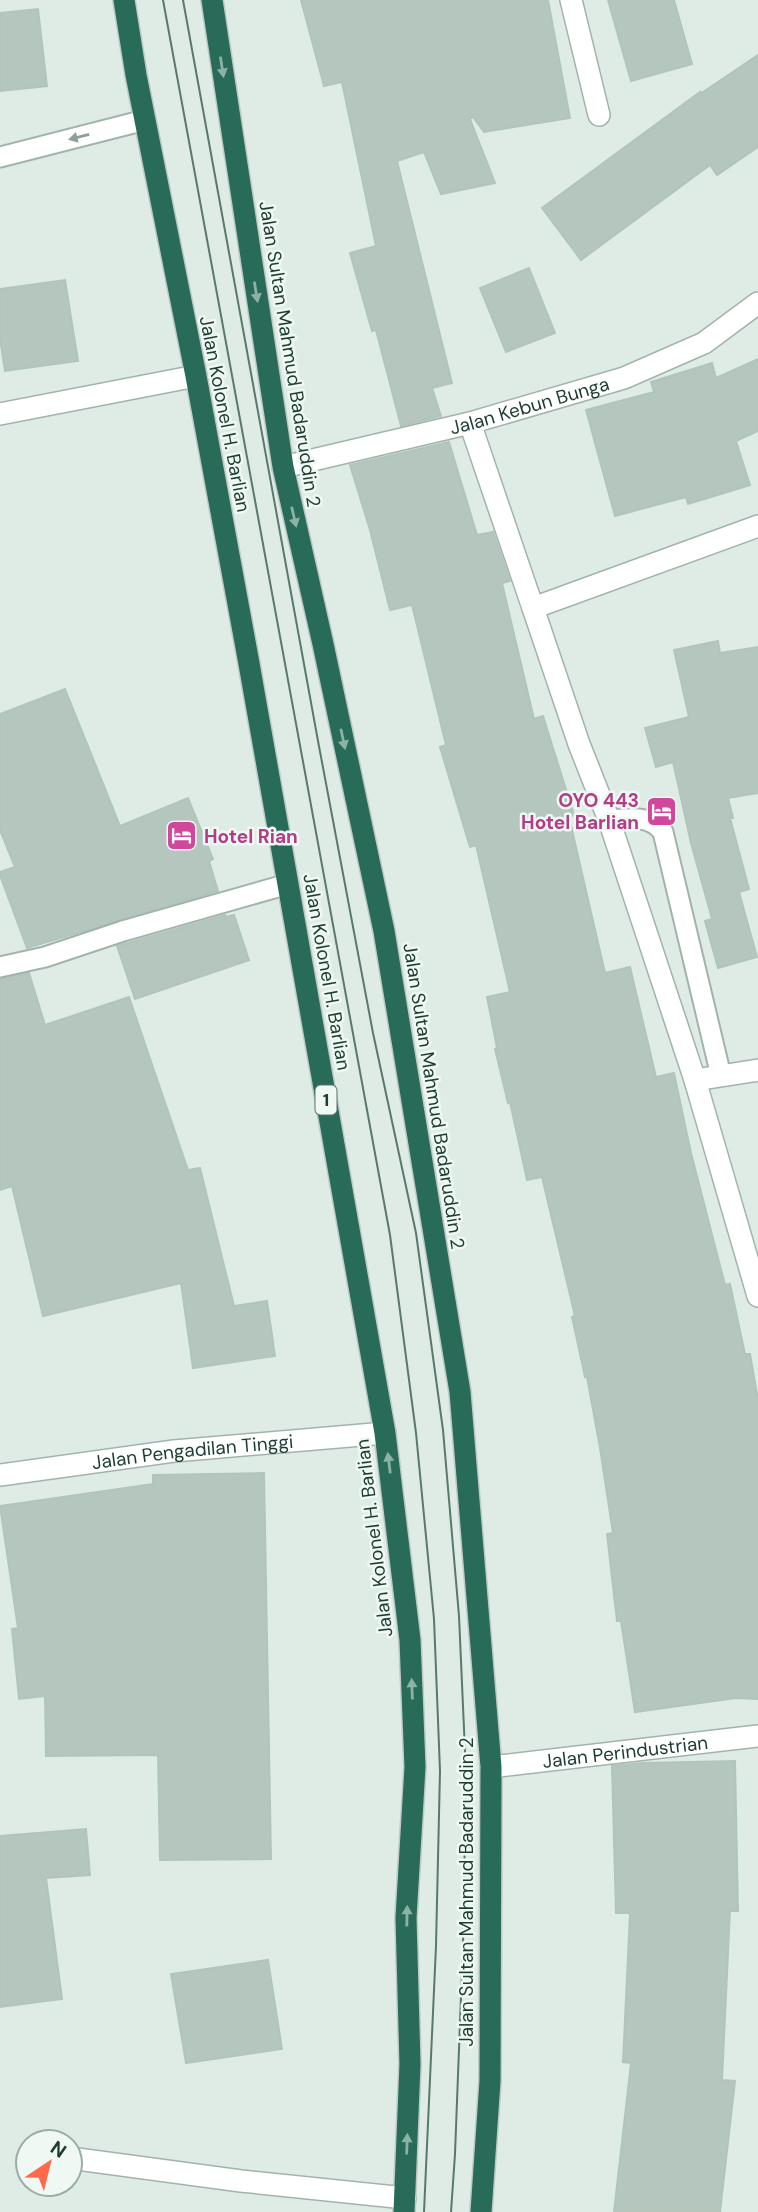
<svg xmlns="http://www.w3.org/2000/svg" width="758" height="2212" font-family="'DM Sans',sans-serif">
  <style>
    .building { fill: #b4c6be; stroke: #b1c6bb; stroke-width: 2 }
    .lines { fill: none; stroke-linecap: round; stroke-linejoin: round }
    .lane-casing { stroke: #a1b4ac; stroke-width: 23 }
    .street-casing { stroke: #a1b4ac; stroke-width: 24 }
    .highway-casing { stroke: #c0c9c6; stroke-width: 24 }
    .lane { stroke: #fff; stroke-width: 19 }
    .street { stroke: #fff; stroke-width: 21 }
    .highway { stroke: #286b59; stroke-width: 21 }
    .tram { stroke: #58796e; stroke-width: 2 }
    .oneway { fill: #8cb2a6 }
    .oneway2 { fill: #8e9e98 }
    .labels { text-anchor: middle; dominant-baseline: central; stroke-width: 5; stroke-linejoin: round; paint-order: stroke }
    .shield { fill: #eff8f3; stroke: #5d756c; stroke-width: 2 }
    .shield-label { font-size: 18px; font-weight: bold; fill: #1e3d32 }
    .street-label { font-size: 19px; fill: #1e3d32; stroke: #eff8f3 }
    .hotel-label { font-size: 19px; font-weight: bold; fill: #b23c85; stroke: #eff8f3; text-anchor: end }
  </style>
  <rect width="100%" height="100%" fill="#dfece5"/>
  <g class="building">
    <polygon points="301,0 548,0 570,118 484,132 473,117 470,119 495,183 441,194 424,152 397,161 452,383 432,388 441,416 401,426 376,330 372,331 350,253 376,246 342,82 324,86"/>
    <polygon points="608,0 674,0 692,64 631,81"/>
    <polygon points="38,9 47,86 0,91 0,13"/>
    <polygon points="758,55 758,147 717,175 710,165 581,260 542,208 700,92 700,94"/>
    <polygon points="529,268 555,333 506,352 480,288"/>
    <polygon points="65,280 78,361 5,371 0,339 0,289"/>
    <polygon points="758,359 758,431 736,441 750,485 688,504 686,497 615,516 586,410 654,392 651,382 712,363 716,378"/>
    <polygon points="449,442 477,535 493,532 510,581 502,583 534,719 543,716 574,815 569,817 605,973 630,967 656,1077 674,1073 691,1153 725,1285 730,1284 745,1354 750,1354 758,1400 758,1699 736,1698 635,1712 621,1621 617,1621 607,1534 613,1533 600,1448 587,1377 585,1377 572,1317 575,1316 542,1177 527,1180 510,1102 508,1103 495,1049 497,1048 487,997 510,992 476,845 470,847 440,747 446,745 412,605 390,610 370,530 350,465"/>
    <polygon points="718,641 720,653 758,647 758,793 728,798 733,818 730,818 749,889 739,892 757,957 718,968 705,921 712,919 691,843 673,762 656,767 645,728 689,717 674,650"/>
    <polygon points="65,689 120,826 188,798 213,859 209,861 218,891 27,948 0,875 0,872 15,867 0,830 0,714"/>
    <polygon points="225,915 225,917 234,915 249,960 135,999 117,946"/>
    <polygon points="29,973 45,1025 129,997 188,1170 200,1168 234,1306 267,1301 275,1356 193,1368 181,1283 43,1316 12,1186 0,1190 0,979"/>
    <polygon points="264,1473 271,1859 160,1860 158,1755 46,1756 45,1696 19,1699 12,1629 18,1628 0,1506 153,1484 153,1475"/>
    <polygon points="735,1761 738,1911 730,1911 722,2080 735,2081 720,2212 614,2212 631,2063 623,2062 630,1913 616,1913 612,1766 643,1763"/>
    <polygon points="86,1829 90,1875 46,1878 62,1999 0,2007 0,1836"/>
    <polygon points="268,1960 282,2049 186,2063 171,1974"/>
  </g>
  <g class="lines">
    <defs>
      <g id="lane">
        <polyline points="0,157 145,120"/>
        <path d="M 609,820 C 630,819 649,814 663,832 L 721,1076"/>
        <polyline points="0,967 45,957 123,931 288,884"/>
      </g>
      <g id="street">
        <polyline points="571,0 599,115"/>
        <polyline points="0,414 196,376"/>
        <polyline points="470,423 533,608 758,526"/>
        <path id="s1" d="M 283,467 L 470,423 L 624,378 L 704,343 L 758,303"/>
        <polyline points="533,608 579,744 609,820 695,1080 758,1296"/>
        <polyline points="695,1080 758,1070"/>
        <path id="s2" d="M 0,1475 L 174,1451 L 385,1433"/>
        <path id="s3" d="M 491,1767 L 758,1736"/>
        <polyline points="70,2158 241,2181 405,2198"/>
      </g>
      <g id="highway">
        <polyline points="124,0 136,75 196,376 248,658 385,1433 410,1640 415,1767 406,1918 410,2064 404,2212"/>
        <polyline points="212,0 283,467 323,644 384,931 460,1392 491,1767 490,2081 481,2212"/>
      </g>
    </defs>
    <use href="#lane" class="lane-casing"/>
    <use href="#street" class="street-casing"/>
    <use href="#highway" class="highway-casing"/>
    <use href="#lane" class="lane"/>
    <use href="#street" class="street"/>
    <use href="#highway" class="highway"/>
    <g class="tram">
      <polyline points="163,0 390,1235 416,1433 434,1619 440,1771 436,1946 424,2212"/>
      <polyline points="183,0 318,741 373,1033 416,1233 443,1430 459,1616 466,1774 463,1944 455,2154 451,2212"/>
    </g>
  </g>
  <defs><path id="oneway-solid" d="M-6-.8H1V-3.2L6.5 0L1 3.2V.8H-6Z" transform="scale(1.75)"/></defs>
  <g class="oneway">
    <use href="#oneway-solid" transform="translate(222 67) rotate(81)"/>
    <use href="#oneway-solid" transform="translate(256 292) rotate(81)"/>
    <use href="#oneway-solid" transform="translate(294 517) rotate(77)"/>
    <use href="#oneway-solid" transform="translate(343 739) rotate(78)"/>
    <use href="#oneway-solid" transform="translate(389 1463) rotate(-97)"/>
    <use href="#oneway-solid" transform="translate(412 1689) rotate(-92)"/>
    <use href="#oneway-solid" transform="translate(407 1916) rotate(-89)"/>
    <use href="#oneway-solid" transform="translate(407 2144) rotate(-88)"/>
  </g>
  <use class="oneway2" href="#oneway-solid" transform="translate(79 137) rotate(166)"/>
  <defs>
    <symbol id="hotel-square" viewBox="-11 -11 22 22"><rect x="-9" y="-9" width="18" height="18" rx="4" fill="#d1479c" stroke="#eff8f3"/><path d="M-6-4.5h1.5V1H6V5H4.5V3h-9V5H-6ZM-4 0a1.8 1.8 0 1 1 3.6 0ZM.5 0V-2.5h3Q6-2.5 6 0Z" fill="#fff"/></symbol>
  </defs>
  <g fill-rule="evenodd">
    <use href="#hotel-square" x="644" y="794" width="35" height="35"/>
    <use href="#hotel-square" x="164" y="818" width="35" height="35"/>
  </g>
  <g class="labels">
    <rect class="shield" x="315.5" y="1085.5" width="21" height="29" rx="5"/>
    <g class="shield-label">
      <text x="326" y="1100">1</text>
    </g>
    <g class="street-label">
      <text transform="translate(290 354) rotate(81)">Jalan Sultan Mahmud Badaruddin 2</text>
      <text stroke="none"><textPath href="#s1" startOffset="254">Jalan Kebun Bunga</textPath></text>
      <text transform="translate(225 414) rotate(79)">Jalan Kolonel H. Barlian</text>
      <text transform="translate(327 972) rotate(80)">Jalan Kolonel H. Barlian</text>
      <text transform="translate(434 1096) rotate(81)">Jalan Sultan Mahmud Badaruddin 2</text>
      <text stroke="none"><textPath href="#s2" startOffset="194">Jalan Pengadilan Tinggi</textPath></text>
      <text transform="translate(374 1538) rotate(-97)">Jalan Kolonel H. Barlian</text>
      <text stroke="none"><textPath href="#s3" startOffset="135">Jalan Perindustrian</textPath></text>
      <text transform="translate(466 1892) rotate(-90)">Jalan Sultan Mahmud Badaruddin 2</text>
    </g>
    <g class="hotel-label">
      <text x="639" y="800">OYO 443<tspan x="639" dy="22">Hotel Barlian</tspan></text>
      <text x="204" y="836" text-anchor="start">Hotel Rian</text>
    </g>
  </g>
  <g transform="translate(49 2163) rotate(35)"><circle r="33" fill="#eff8f3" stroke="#9bada6" stroke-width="2"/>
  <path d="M0-5L12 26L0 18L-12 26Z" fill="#fe6a4b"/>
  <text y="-10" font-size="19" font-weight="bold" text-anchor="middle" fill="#1e3d32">N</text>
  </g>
</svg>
